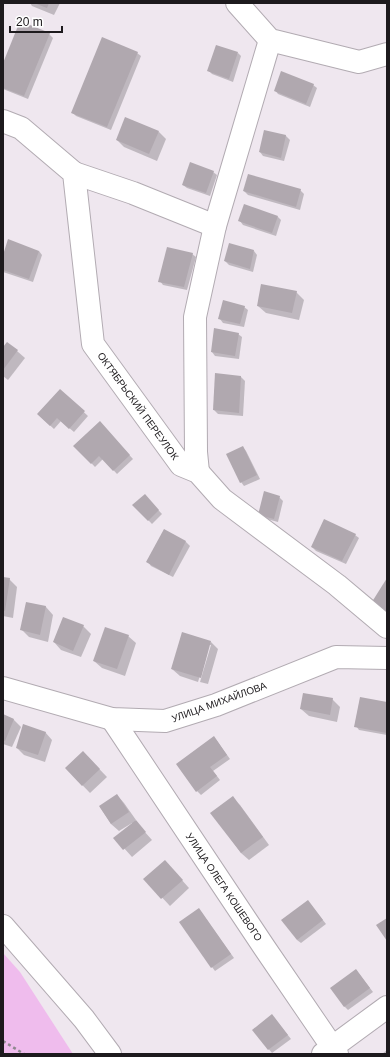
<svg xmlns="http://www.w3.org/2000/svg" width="390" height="1057" font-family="Arial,sans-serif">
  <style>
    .green { fill: #efbced }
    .shadow { fill: #0003 }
    .building { fill: #b0a8af }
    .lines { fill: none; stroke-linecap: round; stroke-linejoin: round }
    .minor-casing { stroke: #b2abb2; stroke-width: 24 }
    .path { stroke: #8e888e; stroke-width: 2.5; stroke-dasharray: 3 3; stroke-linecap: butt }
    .minor { stroke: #fff; stroke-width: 22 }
    .labels { text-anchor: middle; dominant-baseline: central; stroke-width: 4; stroke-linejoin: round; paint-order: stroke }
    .street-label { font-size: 10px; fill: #1d1a1d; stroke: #fff }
  </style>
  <rect width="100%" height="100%" fill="#efe7ef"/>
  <polygon class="green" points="3,953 20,972 73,1054 3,1054"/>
  <g class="shadow">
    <polygon points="30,3 60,3 54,15 32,6"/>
    <polygon points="49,34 53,38 28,99 3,89 3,66"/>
    <polygon points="137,53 141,56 111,130 76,116 72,112"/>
    <polygon points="238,53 241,56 233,82 212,74 208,70"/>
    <polygon points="313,85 317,88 310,107 278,94 275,90"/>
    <polygon points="265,131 286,136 290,140 284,161 263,156 260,152"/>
    <polygon points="159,132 166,139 157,161 124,147 117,140"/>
    <polygon points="213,172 217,175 210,196 187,188 183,185"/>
    <polygon points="300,190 304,194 300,210 248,195 244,191"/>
    <polygon points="278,217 281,220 276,236 243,225 240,221"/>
    <polygon points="39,251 42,255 33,282 3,272 3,258"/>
    <polygon points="254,251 257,255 253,272 229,265 225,261"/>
    <polygon points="192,254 196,257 187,290 163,285 160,281"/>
    <polygon points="296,292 304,300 299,320 266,313 258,306"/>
    <polygon points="244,307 248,310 244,327 223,323 220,319"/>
    <polygon points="238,334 242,337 239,359 215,356 212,352"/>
    <polygon points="3,349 17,351 25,358 8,380 3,376"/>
    <polygon points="216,374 241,377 245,381 243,416 218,414 214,410"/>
    <polygon points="60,390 88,416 74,432 61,421 54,429 42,418"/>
    <polygon points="100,423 133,459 117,474 103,459 95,467 75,446"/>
    <polygon points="243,447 246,451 260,479 244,486 241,482"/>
    <polygon points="279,497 283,501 278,522 263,518 260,514"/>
    <polygon points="148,499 162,514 152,524 134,505"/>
    <polygon points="164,531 186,542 190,546 173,577 151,566 148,562"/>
    <polygon points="355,535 359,538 346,564 316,551 312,547"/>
    <polygon points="3,578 9,579 17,587 13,618 3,616"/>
    <polygon points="27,603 46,607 53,615 48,642 29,637 22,630"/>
    <polygon points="83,626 91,634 81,657 61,650 54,642"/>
    <polygon points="128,636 136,643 125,676 102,668 94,661"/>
    <polygon points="211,642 218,649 208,684 200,682 211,645 209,645 198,682 180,676 172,669"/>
    <polygon points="332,699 340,707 337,722 309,716 301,709"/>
    <polygon points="387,703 387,735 359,730 356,726"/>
    <polygon points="3,715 13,719 21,727 12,747 3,744"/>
    <polygon points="45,732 52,740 45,762 24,755 17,748"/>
    <polygon points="217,741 230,759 213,771 220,780 201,795 197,791"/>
    <polygon points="83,752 107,777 90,793 66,768"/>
    <polygon points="117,795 124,803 136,820 135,821 152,840 132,857 115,838 132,824 132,823 119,831 111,824 100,807"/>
    <polygon points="232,798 240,805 269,845 249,860 241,853 212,813"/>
    <polygon points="172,869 189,888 170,906 145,879"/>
    <polygon points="311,905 326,924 301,943 297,940"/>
    <polygon points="199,909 234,958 215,971 212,967"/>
    <polygon points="356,970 373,992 348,1010 344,1006"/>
    <polygon points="272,1015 291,1039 272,1053 253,1030"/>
    <polygon points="387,1050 387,1054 382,1054"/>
  </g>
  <g class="building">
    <polygon points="34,3 49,3 47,8"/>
    <polygon points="20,21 50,33 24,96 3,88 3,63"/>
    <polygon points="102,37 138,52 107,127 71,113"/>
    <polygon points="216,45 238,52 229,79 207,71"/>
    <polygon points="281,71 314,84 306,104 274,91"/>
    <polygon points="125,117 159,131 149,154 116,140"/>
    <polygon points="264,130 286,135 281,158 259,152"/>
    <polygon points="190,162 214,171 206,193 182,185"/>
    <polygon points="248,174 301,189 296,207 243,191"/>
    <polygon points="244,204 278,216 272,233 238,221"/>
    <polygon points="8,239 39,251 29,279 3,270 3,255"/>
    <polygon points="229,243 254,250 250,269 224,261"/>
    <polygon points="167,247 193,253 184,287 158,282"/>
    <polygon points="261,284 297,291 292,313 257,306"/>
    <polygon points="223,300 245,306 240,324 218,319"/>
    <polygon points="214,328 239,333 235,356 211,352"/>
    <polygon points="7,342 18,350 3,370 3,347"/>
    <polygon points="215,373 241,376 239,413 213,410"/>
    <polygon points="60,389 85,411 69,429 57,418 50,426 37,414"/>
    <polygon points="100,421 130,455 113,471 99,456 91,464 73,446"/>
    <polygon points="243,446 257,475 240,483 226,454"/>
    <polygon points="264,491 280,496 274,519 258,515"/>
    <polygon points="145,494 159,510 148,521 132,505"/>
    <polygon points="324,519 356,534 342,561 311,547"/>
    <polygon points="164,529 186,541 169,575 146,562"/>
    <polygon points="3,577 10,578 5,611 3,610"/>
    <polygon points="387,578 387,616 370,605"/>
    <polygon points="26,602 46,606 40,635 20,630"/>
    <polygon points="63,617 84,625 73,651 53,642"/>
    <polygon points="105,627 129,635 117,669 93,661"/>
    <polygon points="182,632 211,641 201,678 171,669"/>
    <polygon points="303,693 333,698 330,715 300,709"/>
    <polygon points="360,697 387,702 387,733 354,727"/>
    <polygon points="3,714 14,719 5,741 3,740"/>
    <polygon points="23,724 46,732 38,755 16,748"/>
    <polygon points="214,736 227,755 210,767 217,776 196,792 176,764"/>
    <polygon points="83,751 100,769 82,786 65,768"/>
    <polygon points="117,794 129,812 111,824 99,806"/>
    <polygon points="233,796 263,837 241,853 210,813"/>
    <polygon points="136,820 146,832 123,850 113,838"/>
    <polygon points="165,860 183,880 161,899 143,879"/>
    <polygon points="308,900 323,920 297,940 281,920"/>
    <polygon points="199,908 231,954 211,968 179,922"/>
    <polygon points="387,918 387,941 376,925"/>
    <polygon points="356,969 370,988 344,1007 330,988"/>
    <polygon points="272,1014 288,1035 268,1050 252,1030"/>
  </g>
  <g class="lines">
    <defs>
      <g id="minor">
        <polyline points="237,3 270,40 359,62 387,54"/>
        <polyline points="3,121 21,128 74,173 93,344 181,465 198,472 222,499 337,585 387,627"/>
        <polyline points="74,173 133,193 215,226"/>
        <polyline points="198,472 196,452 195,317 215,226 270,40"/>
        <polyline points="3,688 112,719 165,721 216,705 336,657 387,658"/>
        <polyline points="112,719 264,947 337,1054"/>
        <polyline points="3,926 84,1019 110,1054"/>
        <polyline points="323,1054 387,1007"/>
      </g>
    </defs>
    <use href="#minor" class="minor-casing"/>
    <polyline class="path" points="3,1041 24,1054"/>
    <use href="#minor" class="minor"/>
  </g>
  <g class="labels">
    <g class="street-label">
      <text transform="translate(138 406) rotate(54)">ОКТЯБРЬСКИЙ ПЕРЕУЛОК</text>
      <text transform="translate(219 702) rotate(-20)">УЛИЦА МИХАЙЛОВА</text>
      <text transform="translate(224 887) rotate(56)">УЛИЦА ОЛЕГА КОШЕВОГО</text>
    </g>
  </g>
  <rect width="390" height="1057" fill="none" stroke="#1d1a1d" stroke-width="8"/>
  <path d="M10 26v6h52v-6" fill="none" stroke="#1d1a1d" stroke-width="2"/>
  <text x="16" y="26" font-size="12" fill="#1d1a1d" stroke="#ffffff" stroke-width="3" paint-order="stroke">20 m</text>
</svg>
